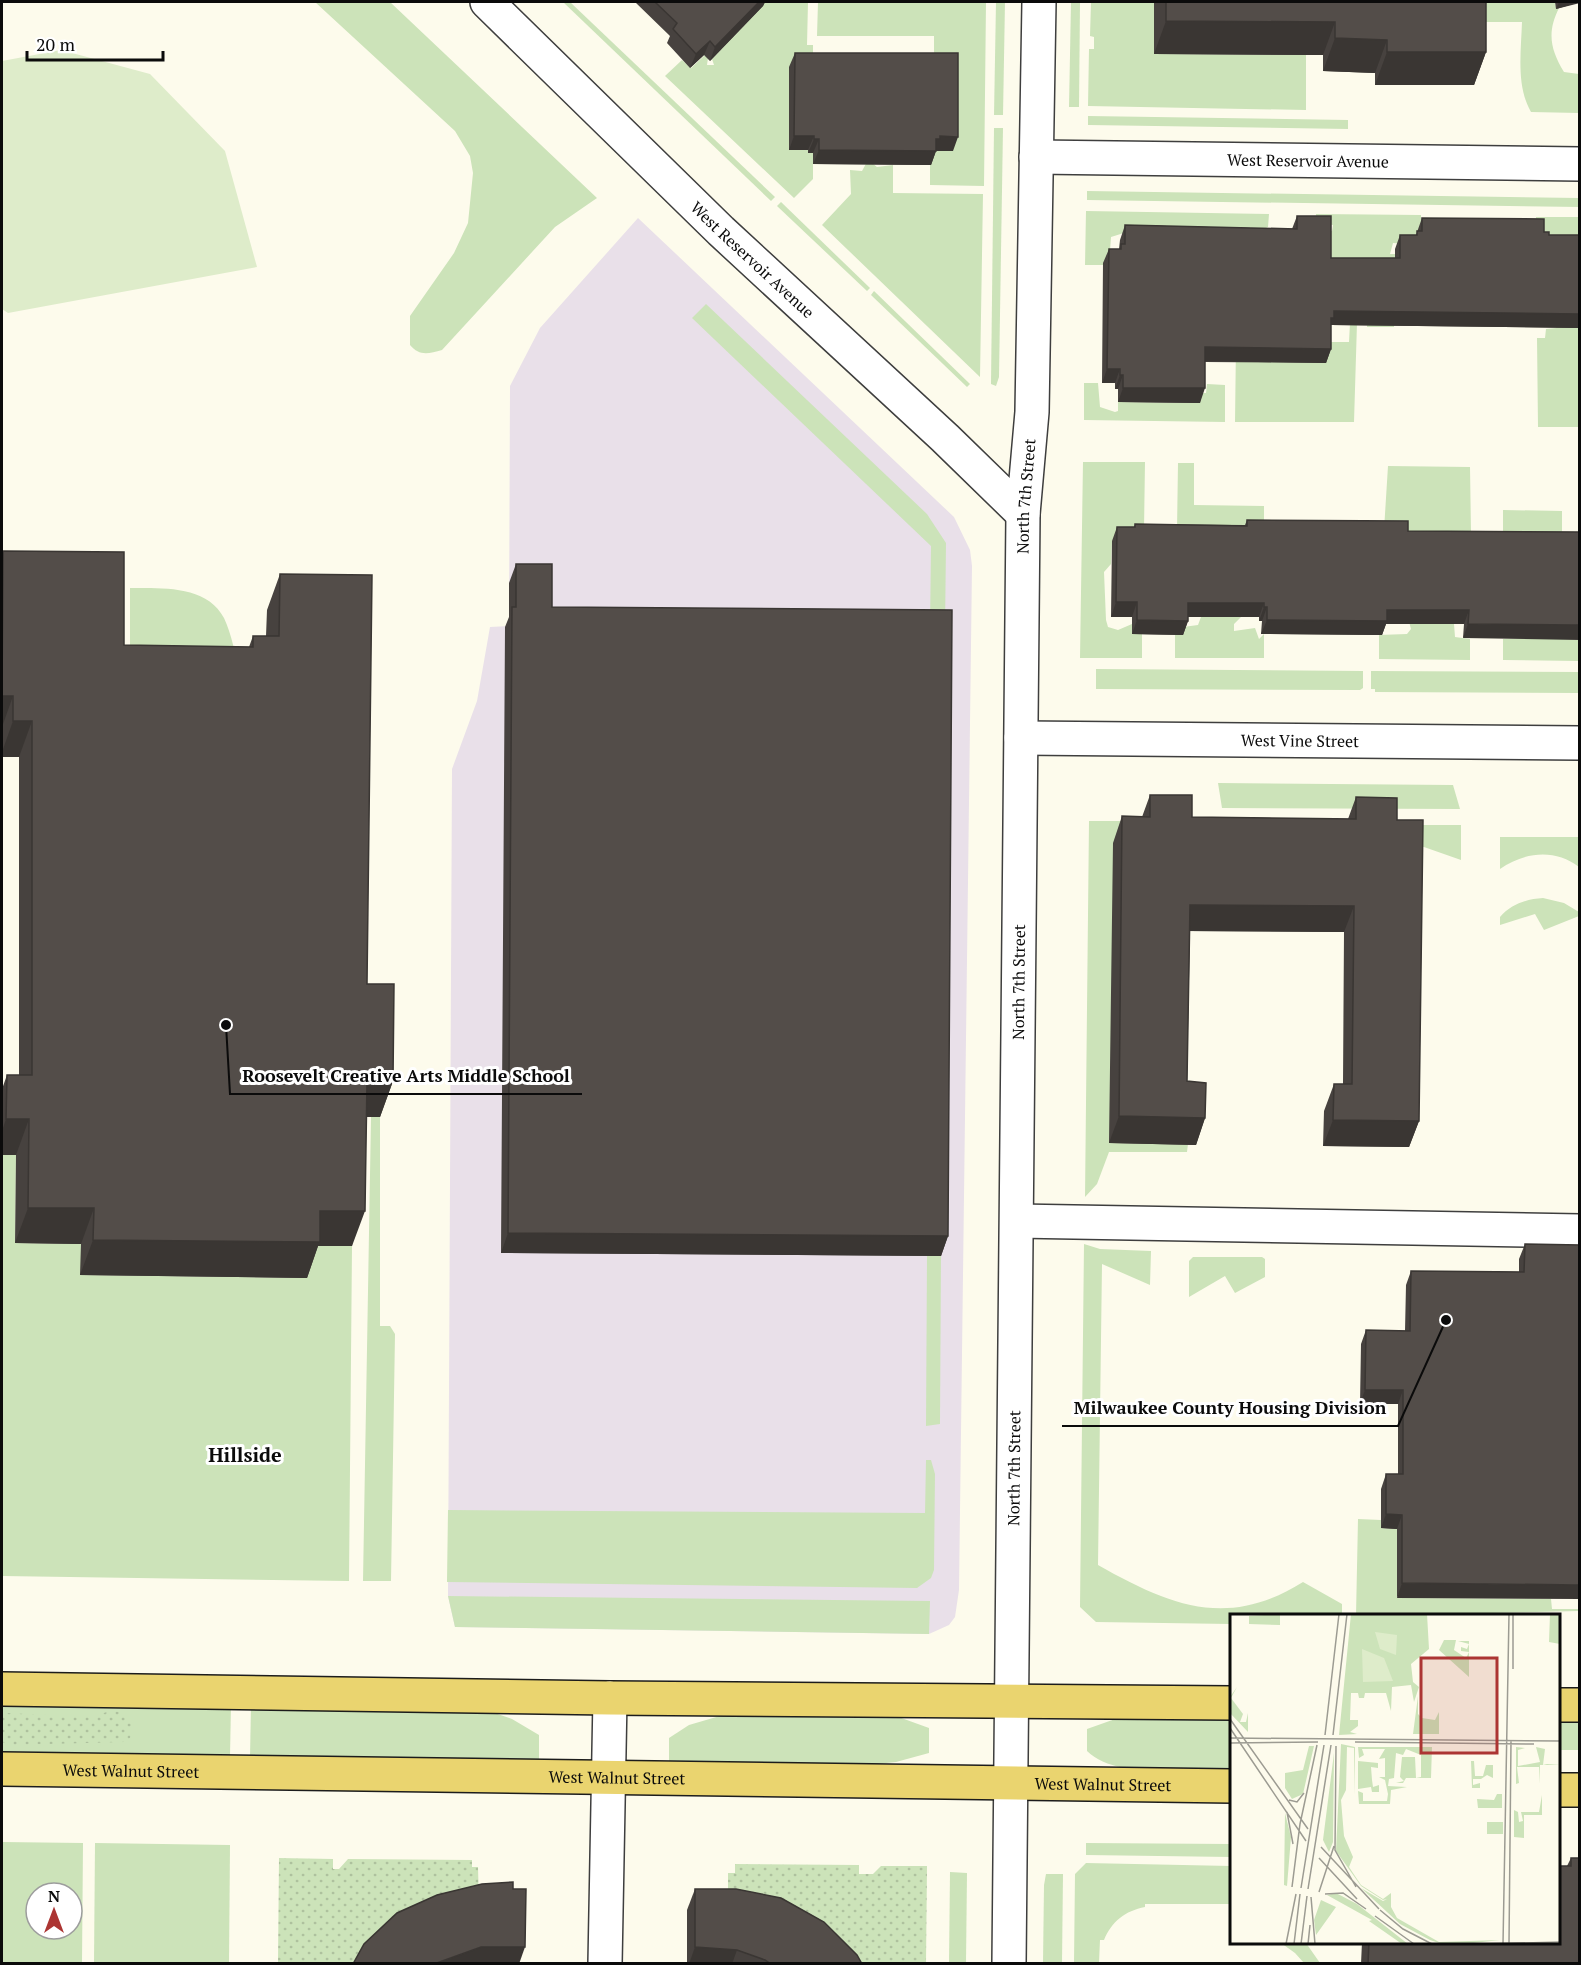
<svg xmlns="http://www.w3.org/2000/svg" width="1581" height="1965" font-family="'PT Serif',serif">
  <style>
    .industrial { fill: #e9e0e9 }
    .grass { fill: #cce3b9; fill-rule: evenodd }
    .garden { fill: url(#garden-dots) }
    .pitch { fill: #deecca }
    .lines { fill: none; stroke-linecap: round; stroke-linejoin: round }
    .minor-casing { stroke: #3e3e3e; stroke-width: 36 }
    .major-casing { stroke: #1c1c1c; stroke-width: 36 }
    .minor { stroke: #fff; stroke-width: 33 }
    .major { stroke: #ead46f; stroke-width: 33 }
    .wall { fill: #47423f }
    .shaded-wall { fill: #3a3633 }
    .building { fill: #534d49; stroke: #3a3633; stroke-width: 1.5 }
    .labels { text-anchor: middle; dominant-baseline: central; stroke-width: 6; stroke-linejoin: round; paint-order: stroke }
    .street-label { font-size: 16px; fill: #0b0b0b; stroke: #fff }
    .quarter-label { font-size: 20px; font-weight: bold; fill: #0b0b0b; stroke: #fff }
    .inset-road { fill: none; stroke: #9c9b92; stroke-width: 1.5 }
    .view { fill: #ac3533; fill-opacity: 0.15; stroke: #ac3533; stroke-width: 3 }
    .inset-edge { fill: none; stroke: #0b0b0b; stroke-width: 3 }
    .leader { fill: none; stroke: #0b0b0b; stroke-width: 2 }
    .callout-dot { fill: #0b0b0b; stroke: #fff; stroke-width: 2 }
    .callout-label { font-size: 18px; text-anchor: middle; font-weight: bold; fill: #0b0b0b; stroke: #fff; stroke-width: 6; stroke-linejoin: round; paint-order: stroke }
  </style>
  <defs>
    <pattern id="garden-dots" width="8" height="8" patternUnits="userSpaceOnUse" patternTransform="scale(1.5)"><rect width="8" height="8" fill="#cce3b9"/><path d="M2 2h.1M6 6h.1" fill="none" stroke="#aec19e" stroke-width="1.8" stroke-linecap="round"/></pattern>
  </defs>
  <rect width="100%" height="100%" fill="#fdfbec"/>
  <polygon class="industrial" points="638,218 954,517 970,550 972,566 959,1590 955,1617 949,1625 929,1634 455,1627 448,1596 452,769 477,701 490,627 509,626 510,386 540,328"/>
  <g class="grass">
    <path d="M 315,2 L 390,2 L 597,198 L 555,227 L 442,350 C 428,354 419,356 410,345 L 410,316 L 454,253 L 468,223 L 473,173 L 470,156 L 455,131 Z"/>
    <polygon points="563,2 570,2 775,197 771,201"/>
    <polygon points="763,2 808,2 807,45 813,45 813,61 789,149 808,150 809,153 813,153 813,179 794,198 665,76 682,60 691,68 705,55 708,58 707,65 714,65 712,59 762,7"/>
    <polygon points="818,2 986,2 984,186 930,185 930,165 935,151 952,151 934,67 934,36 817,36"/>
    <polygon points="996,2 1005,2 1003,115 994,115"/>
    <polygon points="1071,2 1080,2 1079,107 1069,107"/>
    <polygon points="1091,2 1154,2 1154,54 1306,55 1306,110 1088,106 1089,49 1094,49 1094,37 1090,36"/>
    <path d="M 1474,2 L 1555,2 L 1556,8 L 1559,8 C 1547,32 1550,49 1564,72 L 1579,74 L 1579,113 L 1531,112 C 1516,86 1521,52 1522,22 L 1474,22 Z"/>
    <polygon points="1088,116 1348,120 1348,129 1088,125"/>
    <polygon points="994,128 1003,128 999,377 996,386 991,384"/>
    <polygon points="868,160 877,167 893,165 893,193 983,194 980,377 822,225 851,194 850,170 862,171"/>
    <polygon points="1087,191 1579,198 1580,207 1087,200"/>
    <polygon points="781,202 870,288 867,291 777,206"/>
    <polygon points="1086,211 1269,214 1268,227 1260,231 1326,342 1349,342 1350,323 1357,323 1354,422 1235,422 1237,264 1127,232 1111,237 1110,251 1103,265 1085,265"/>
    <polygon points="1316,214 1421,215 1421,233 1417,245 1393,243 1390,254 1395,254 1394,327 1367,327 1368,301 1328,275 1326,231 1332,231 1333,225 1316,223"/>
    <polygon points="1536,217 1579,217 1579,427 1538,427 1537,338 1545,338 1546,329 1556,328 1556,260 1536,234"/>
    <polygon points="874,291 970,384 967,387 871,295"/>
    <polygon points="706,304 927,514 946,543 945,630 930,629 931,546 692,318"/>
    <polygon points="1084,383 1098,383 1100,407 1115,412 1118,411 1118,402 1200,403 1200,393 1206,393 1207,384 1225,385 1225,422 1084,420"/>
    <polygon points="1083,462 1145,462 1144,530 1112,541 1111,564 1104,572 1106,620 1108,627 1118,630 1132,624 1132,634 1142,634 1142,658 1080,658"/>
    <polygon points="1178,463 1194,463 1194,505 1264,506 1264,529 1241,617 1234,624 1234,631 1255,628 1259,639 1264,634 1264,658 1175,658 1175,635 1183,627 1198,625 1201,617 1205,617 1177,530"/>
    <polygon points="1388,466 1470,467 1471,534 1438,624 1454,624 1455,637 1470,639 1470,660 1379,659 1379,635 1407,634 1411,629 1384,530"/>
    <polygon points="1503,510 1562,511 1562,546 1570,639 1579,640 1579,661 1503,660 1503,639 1534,638 1503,534"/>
    <path d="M 130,588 C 161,588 207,585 224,618 C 232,635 235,655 240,672 L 130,681 Z"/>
    <polygon points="1096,669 1363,671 1363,688 1360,690 1096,689"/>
    <polygon points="1371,671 1579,672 1579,693 1375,692 1375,689 1371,689"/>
    <polygon points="1218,783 1453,785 1460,809 1222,808"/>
    <polygon points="1089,821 1141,821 1109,1143 1188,1144 1187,1152 1109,1152 1097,1184 1085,1197"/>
    <polygon points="1388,825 1461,825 1461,860 1424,847 1387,847"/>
    <path d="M 1500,837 L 1579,837 L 1579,867 C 1555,848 1524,852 1500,869 Z"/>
    <path d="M 1543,898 L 1564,903 L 1579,912 L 1579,916 L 1544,930 L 1535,914 L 1500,925 L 1500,917 C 1511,904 1527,899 1543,898 Z"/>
    <polygon points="371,1117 380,1117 380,1326 390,1326 395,1334 391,1581 363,1581"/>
    <polygon points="2,1155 16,1155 15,1243 81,1244 81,1275 307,1278 307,1246 352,1246 349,1581 2,1576"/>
    <path d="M 1084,1244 L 1100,1249 L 1151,1251 L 1150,1285 L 1102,1264 L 1098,1565 C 1169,1605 1227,1630 1303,1582 L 1342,1604 L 1342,1615 L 1232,1616 L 1231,1624 L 1096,1622 L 1080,1607 Z"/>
    <polygon points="927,1256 941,1256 940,1424 926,1426"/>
    <polygon points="1193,1257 1262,1257 1265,1259 1265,1277 1235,1293 1225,1276 1189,1297 1189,1261"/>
    <polygon points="926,1460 931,1460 935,1474 934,1570 931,1578 917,1588 447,1582 448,1510 925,1513"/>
    <polygon points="1358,1519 1381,1520 1381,1528 1397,1529 1397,1598 1551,1599 1552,1609 1580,1609 1579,1611 1356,1616"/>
    <polygon points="448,1596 930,1601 929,1634 455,1627"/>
    <polygon points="2,1701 231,1704 230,1756 2,1753"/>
    <polygon points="251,1705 486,1710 512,1719 539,1735 539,1761 250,1757"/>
    <polygon points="730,1713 893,1715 929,1728 929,1753 896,1762 857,1766 669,1761 669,1738 689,1725"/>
    <path d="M 1118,1718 L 1231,1718 L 1231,1770 C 1193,1770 1116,1780 1087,1751 L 1087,1729 Z"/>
    <polygon points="1558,1719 1579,1719 1579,1750 1559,1750"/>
    <path d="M 2,1842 L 83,1843 L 82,1963 L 2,1963 ZM 36,1893 L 72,1893 L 72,1929 L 36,1929 Z"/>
    <polygon points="95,1843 230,1845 229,1963 94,1963"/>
    <polygon points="1086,1843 1231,1844 1231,1857 1086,1855"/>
    <path d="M 1086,1863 L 1231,1866 L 1231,1904 L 1145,1904 L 1145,1907 C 1125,1911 1112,1921 1104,1940 L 1100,1940 L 1099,1963 L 1074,1963 L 1075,1874 Z"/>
    <polygon points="950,1872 967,1873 966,1963 949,1963"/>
    <polygon points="1046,1874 1063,1874 1062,1963 1043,1963 1044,1885"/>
    <polygon points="1281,1943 1306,1943 1320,1963 1304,1963 1295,1953"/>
  </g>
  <g class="garden">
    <polygon points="112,1710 125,1714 133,1726 130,1738 124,1742 10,1745 2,1742 2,1714 5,1713 93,1717"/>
    <polygon points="279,1858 333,1859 333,1869 339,1869 348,1859 472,1860 472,1867 478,1867 479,1904 358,1963 278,1963"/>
    <polygon points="735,1864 859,1865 859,1874 873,1874 881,1866 927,1866 926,1963 838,1963 728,1910 728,1873 735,1873"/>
  </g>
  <polygon class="pitch" points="61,50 150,74 225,151 257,267 8,313 2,309 2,61"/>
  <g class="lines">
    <defs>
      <g id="minor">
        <path id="s1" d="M 487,2 L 721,231 L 945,438 L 1023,514"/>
        <path id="s2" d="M 1036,157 L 1580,164"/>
        <path id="s3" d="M 1021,738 L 1580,743"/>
        <polyline points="1017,1221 1580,1231"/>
        <polyline points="605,1964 610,1698"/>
        <path id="s4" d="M 1009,1964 L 1023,514 L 1032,412 L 1039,2"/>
      </g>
      <g id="major">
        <polyline points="2,1689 610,1698 1232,1703"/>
        <polyline points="1558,1705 1580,1705"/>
        <path id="s5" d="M 2,1769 L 1232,1786"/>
        <polyline points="1558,1790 1580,1790"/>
      </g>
    </defs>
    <use href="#minor" class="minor-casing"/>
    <use href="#major" class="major-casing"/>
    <use href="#minor" class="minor"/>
    <use href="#major" class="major"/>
  </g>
  <g class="wall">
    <polygon points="635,2 765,2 763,6 710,61 704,55 690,68 667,43 670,36"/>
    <polygon points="1154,2 1486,2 1486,52 1474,85 1375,85 1375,73 1323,71 1323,55 1154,54"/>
    <polygon points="1555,2 1580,2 1556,9"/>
    <polygon points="795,53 953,151 936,151 931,165 813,164 813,153 808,153 808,150 789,150 789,67"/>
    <polygon points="1297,216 1331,258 1395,258 1395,249 1400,235 1416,235 1422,218 1544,232 1549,235 1580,235 1580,328 1331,325 1331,349 1326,363 1205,362 1200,403 1118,402 1118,389 1115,389 1115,383 1102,383 1103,263 1109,249 1119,249 1120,240 1125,225 1292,229"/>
    <polygon points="1247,520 1408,531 1580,532 1463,638 1464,624 1386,624 1382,635 1261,634 1262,621 1259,621 1259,617 1188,617 1188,621 1183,635 1132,634 1132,617 1111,617 1112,541 1117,527 1134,527 1135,524 1245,525"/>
    <polygon points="3,551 124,645 249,647 253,636 266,636 267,610 280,574 367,984 393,1081 380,1117 366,1117 352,1246 318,1246 307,1278 80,1275 81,1244 15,1243 16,1155 2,1155 2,1089 7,1075 19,1075 19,757 2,757 2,554"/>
    <polygon points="516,564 552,607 948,1236 941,1256 501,1253 505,627 509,617 509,583"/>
    <polygon points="1150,795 1192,817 1348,819 1356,797 1397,820 1419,1121 1409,1147 1323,1146 1324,1111 1334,1084 1343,1084 1344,932 1190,931 1187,1081 1205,1118 1196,1145 1109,1143 1113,843 1122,816 1142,817"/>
    <polygon points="1525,1244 1580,1245 1397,1598 1397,1529 1381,1528 1381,1489 1386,1474 1398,1474 1398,1404 1360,1404 1361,1344 1366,1330 1405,1331 1406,1285 1411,1271 1519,1272 1519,1259"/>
    <polygon points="1571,1858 1580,1964 1361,1964 1362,1942 1558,1942 1567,1866"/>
    <polygon points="695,1889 862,1964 687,1964 687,1910"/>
  </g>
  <g class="shaded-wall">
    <polygon points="759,2 765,2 763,6 710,61 715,47"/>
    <polygon points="1559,2 1580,2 1580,3 1556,9"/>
    <polygon points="1166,21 1335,22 1323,55 1154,54"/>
    <polygon points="1335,38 1387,40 1375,73 1323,71"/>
    <polygon points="710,41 704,55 690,68 696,54"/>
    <polygon points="1387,52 1486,52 1474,85 1375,85"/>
    <polygon points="794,136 814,136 808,150 789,150"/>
    <polygon points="940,136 958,137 953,151 936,151 931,165 813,164 819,150"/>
    <polygon points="814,139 819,139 813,153 808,153"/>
    <polygon points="1334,311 1580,314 1580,328 1331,325 1326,332"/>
    <polygon points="1205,347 1331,349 1326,363 1200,361"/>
    <polygon points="1107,369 1120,369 1115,383 1102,383"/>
    <polygon points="1120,375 1123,375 1118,389 1115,389"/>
    <polygon points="1123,388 1205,388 1200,403 1118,402"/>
    <polygon points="1116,602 1137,602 1132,617 1111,617"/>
    <polygon points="1188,603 1264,603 1259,617 1183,617"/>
    <polygon points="1264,607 1267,607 1262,621 1259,621"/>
    <polygon points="1387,610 1469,610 1464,624 1386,624 1382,635 1261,634 1267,620"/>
    <polygon points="1137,620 1188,621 1183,635 1132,634"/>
    <polygon points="1468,624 1580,625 1580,640 1463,638"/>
    <polygon points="2,696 13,696 2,727"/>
    <polygon points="13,721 32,721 19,757 2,757 2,752"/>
    <polygon points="1190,905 1354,906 1344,932 1180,931"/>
    <polygon points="367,1081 393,1081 380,1117 354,1117"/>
    <polygon points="1119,1116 1205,1118 1196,1145 1109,1143"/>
    <polygon points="6,1119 29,1119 16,1155 2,1155 2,1131"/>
    <polygon points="1333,1120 1419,1121 1409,1147 1323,1146"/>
    <polygon points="28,1208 94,1208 81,1244 15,1243"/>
    <polygon points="320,1211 365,1211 352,1246 318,1246 307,1278 80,1275 93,1240"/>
    <polygon points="508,1233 948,1236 941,1256 501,1253"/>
    <polygon points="1365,1390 1403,1390 1398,1404 1360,1404"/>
    <polygon points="1386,1514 1402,1515 1397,1529 1381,1528"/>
    <polygon points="1402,1583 1580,1585 1580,1599 1397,1598"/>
    <polygon points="481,1947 525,1947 519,1964 434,1964"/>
    <polygon points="695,1947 737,1950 732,1964 689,1964"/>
  </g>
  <g class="building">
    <polygon points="655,2 759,2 715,47 710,41 696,54 673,29 677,23"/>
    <polygon points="1166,2 1486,2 1486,52 1387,52 1387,40 1335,38 1335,22 1166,21"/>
    <polygon points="795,53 958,53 958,137 940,136 940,139 936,139 936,151 819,150 819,139 814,139 814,136 794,136"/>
    <polygon points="1297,216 1331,216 1331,258 1400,258 1400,235 1417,235 1417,231 1422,231 1422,218 1544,219 1544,232 1549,232 1549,235 1580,235 1580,314 1334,311 1334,318 1331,318 1331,349 1205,347 1205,388 1123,388 1123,375 1120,375 1120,369 1107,369 1109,249 1121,249 1121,244 1125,244 1125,225 1297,229"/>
    <polygon points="1247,520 1408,521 1408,531 1580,532 1580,625 1468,624 1469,610 1387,610 1387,621 1267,620 1267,607 1264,607 1264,603 1188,603 1188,621 1137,620 1137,602 1116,602 1117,527 1135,527 1135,524 1247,526"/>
    <polygon points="3,551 124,552 124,645 253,647 253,636 279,636 280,574 372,575 367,984 394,984 393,1081 367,1081 365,1211 320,1211 320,1242 93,1240 94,1208 28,1208 29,1119 6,1119 7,1075 32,1075 32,721 13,721 13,696 2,696"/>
    <polygon points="516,564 552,564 552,607 952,610 948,1236 508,1233 512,607 516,607"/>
    <polygon points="1150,795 1192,795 1192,817 1356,819 1356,797 1397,798 1397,820 1423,820 1419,1121 1333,1120 1334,1084 1352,1084 1354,906 1190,905 1187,1081 1206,1083 1205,1118 1119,1116 1122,816 1150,817"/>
    <polygon points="1525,1244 1580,1245 1580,1585 1402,1583 1402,1515 1386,1514 1386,1474 1403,1474 1403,1390 1365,1390 1366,1330 1410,1331 1411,1271 1524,1272"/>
    <polygon points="1571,1858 1580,1858 1580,1964 1368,1964 1369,1942 1558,1942 1558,1866 1571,1866"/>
    <polygon points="513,1882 513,1889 526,1889 525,1947 481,1947 434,1964 353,1964 364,1944 397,1913 437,1895 482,1884"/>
    <polygon points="695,1889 736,1889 781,1898 824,1922 857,1955 862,1964 771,1964 765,1960 737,1950 695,1947"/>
  </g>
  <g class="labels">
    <g class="street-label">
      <text stroke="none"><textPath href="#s2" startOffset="272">West Reservoir Avenue</textPath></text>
      <text stroke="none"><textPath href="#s1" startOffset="370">West Reservoir Avenue</textPath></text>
      <text stroke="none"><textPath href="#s4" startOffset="1468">North 7th Street</textPath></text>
      <text stroke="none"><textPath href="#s3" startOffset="279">West Vine Street</textPath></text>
      <text stroke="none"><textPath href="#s4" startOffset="982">North 7th Street</textPath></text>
      <text stroke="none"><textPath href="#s4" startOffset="496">North 7th Street</textPath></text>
      <text stroke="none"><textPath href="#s5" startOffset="129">West Walnut Street</textPath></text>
      <text stroke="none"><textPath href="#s5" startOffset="615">West Walnut Street</textPath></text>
      <text stroke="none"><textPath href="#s5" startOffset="1101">West Walnut Street</textPath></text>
    </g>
    <g class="quarter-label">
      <text x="245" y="1454">Hillside</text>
    </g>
  </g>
  <g transform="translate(1230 1614)">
    <rect width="330" height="330" fill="#fdfbec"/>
    <path d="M 50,0 L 50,11 L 19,10 L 19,2 ZM 121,0 L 197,0 L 199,35 L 181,50 L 183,68 L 189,73 L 184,88 L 181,71 L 162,73 L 161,97 L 156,79 L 135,79 L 134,84 L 129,84 L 128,79 L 121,79 L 120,106 L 128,106 L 128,112 L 120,118 L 127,120 L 109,121 ZM 320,0 L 330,0 L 330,30 L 319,28 ZM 214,26 L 226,26 L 224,36 L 236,44 L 239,38 L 231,37 L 231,33 L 237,35 L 239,30 L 228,27 L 239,27 L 239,63 L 209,36 ZM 7,73 L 1,84 L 13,100 L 10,108 L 16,108 L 18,99 L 18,118 L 0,99 L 0,83 ZM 188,82 L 188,100 L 192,104 L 205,106 L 209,98 L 209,120 L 183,120 ZM 111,130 L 125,133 L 125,182 L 124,134 L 117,133 L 116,176 L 111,186 L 114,222 L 123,243 L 119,253 L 131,271 L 153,285 L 161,279 L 161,293 L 167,304 L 209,328 L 270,326 L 235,330 L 212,330 L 200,326 L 170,310 L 131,274 L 153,287 L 157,285 L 153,286 L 131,272 L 106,237 ZM 79,132 L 84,132 L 73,180 L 62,185 L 55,174 L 55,159 L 73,156 ZM 128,133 L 202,133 L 201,164 L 176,164 L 173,169 L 166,169 L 174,167 L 170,163 L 172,143 L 185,143 L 186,164 L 191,163 L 191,141 L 176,135 L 173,141 L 166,139 L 164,164 L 159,165 L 158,172 L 177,173 L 161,176 L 160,190 L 129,190 L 128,177 L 133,179 L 133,187 L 157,187 L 158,180 L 155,166 L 149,163 L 155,163 L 155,144 L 149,145 L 155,135 L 132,135 L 134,141 L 129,144 ZM 286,133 L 295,134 L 288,136 L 288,152 L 310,148 L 306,133 L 315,135 L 313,151 L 317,150 L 330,151 L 310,151 L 309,170 L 309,153 L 287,153 L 289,169 L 286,170 ZM 104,139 L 103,228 L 99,238 L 93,226 ZM 128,147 L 148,149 L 148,154 L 141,153 L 142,166 L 143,173 L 149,171 L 149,178 L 142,178 L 141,173 L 128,175 ZM 241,147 L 244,147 L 245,162 L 253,162 L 256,151 L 263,151 L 263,164 L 257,161 L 251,165 L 243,165 L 243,171 L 250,169 L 250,174 L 242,174 ZM 267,180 L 272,180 L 272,194 L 248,194 L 247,185 L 264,186 ZM 312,181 L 312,201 L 294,201 L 294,224 L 284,223 L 284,196 L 288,198 L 289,208 L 293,207 L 291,198 L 309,198 ZM 55,199 L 61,223 L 57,272 L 54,271 ZM 257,208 L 273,208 L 273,220 L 257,220 ZM 106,279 L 127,290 L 178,330 L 172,330 L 139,307 L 142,306 L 97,281 ZM 91,286 L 106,293 L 86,321 L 84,306 Z" fill="#cce3b9"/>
    <path d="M 145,18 L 167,21 L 166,41 L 150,35 ZM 132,35 L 154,44 L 163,67 L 133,68 Z" fill="#deecca"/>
    <path class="inset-road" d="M 283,55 L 283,0M 0,105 L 78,215M 0,114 L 76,227M 95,121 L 109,0M 103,121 L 117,0M 0,124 L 330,127M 125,128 L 304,130M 0,129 L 88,128M 106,132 L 105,236 L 126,273M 59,186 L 67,188 L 74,179M 57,198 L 63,230M 91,233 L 149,295M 89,244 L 127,285M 62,273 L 70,210 L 87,131M 71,274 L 94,131M 78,275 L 101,131M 89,278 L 104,232M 95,280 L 113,279 L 136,295M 81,283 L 85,330M 150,296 L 173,315 L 202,330M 145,302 L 184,330M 56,330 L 66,280M 64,330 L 70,280M 71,330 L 77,282M 78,330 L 80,311M 250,330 L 330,328M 273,330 L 279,0M 279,330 L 281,127"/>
    <path class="view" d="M 191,44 L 267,44 L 267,139 L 191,139 Z"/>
    <rect width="330" height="330" class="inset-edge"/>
  </g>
  <path class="leader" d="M226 1025L230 1094H582M1446 1320L1398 1426H1062"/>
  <g class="callout-dot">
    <circle cx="226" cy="1025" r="6"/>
    <circle cx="1446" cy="1320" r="6"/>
  </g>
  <g class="callout-label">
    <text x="406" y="1082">Roosevelt Creative Arts Middle School</text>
    <text x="1230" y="1414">Milwaukee County Housing Division</text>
  </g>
  <rect width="1581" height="1965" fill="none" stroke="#0b0b0b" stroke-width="6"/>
  <g transform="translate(54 1911)"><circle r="28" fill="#ffffff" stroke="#9d9d9d" stroke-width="1.5"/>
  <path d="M0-4.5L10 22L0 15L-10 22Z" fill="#ac3533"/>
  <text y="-9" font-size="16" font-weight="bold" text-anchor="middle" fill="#0b0b0b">N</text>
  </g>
  <path d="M27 51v9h136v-9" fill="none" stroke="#0b0b0b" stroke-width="3"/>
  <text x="36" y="51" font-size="18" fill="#0b0b0b" stroke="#ffffff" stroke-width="4.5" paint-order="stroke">20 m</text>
</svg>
